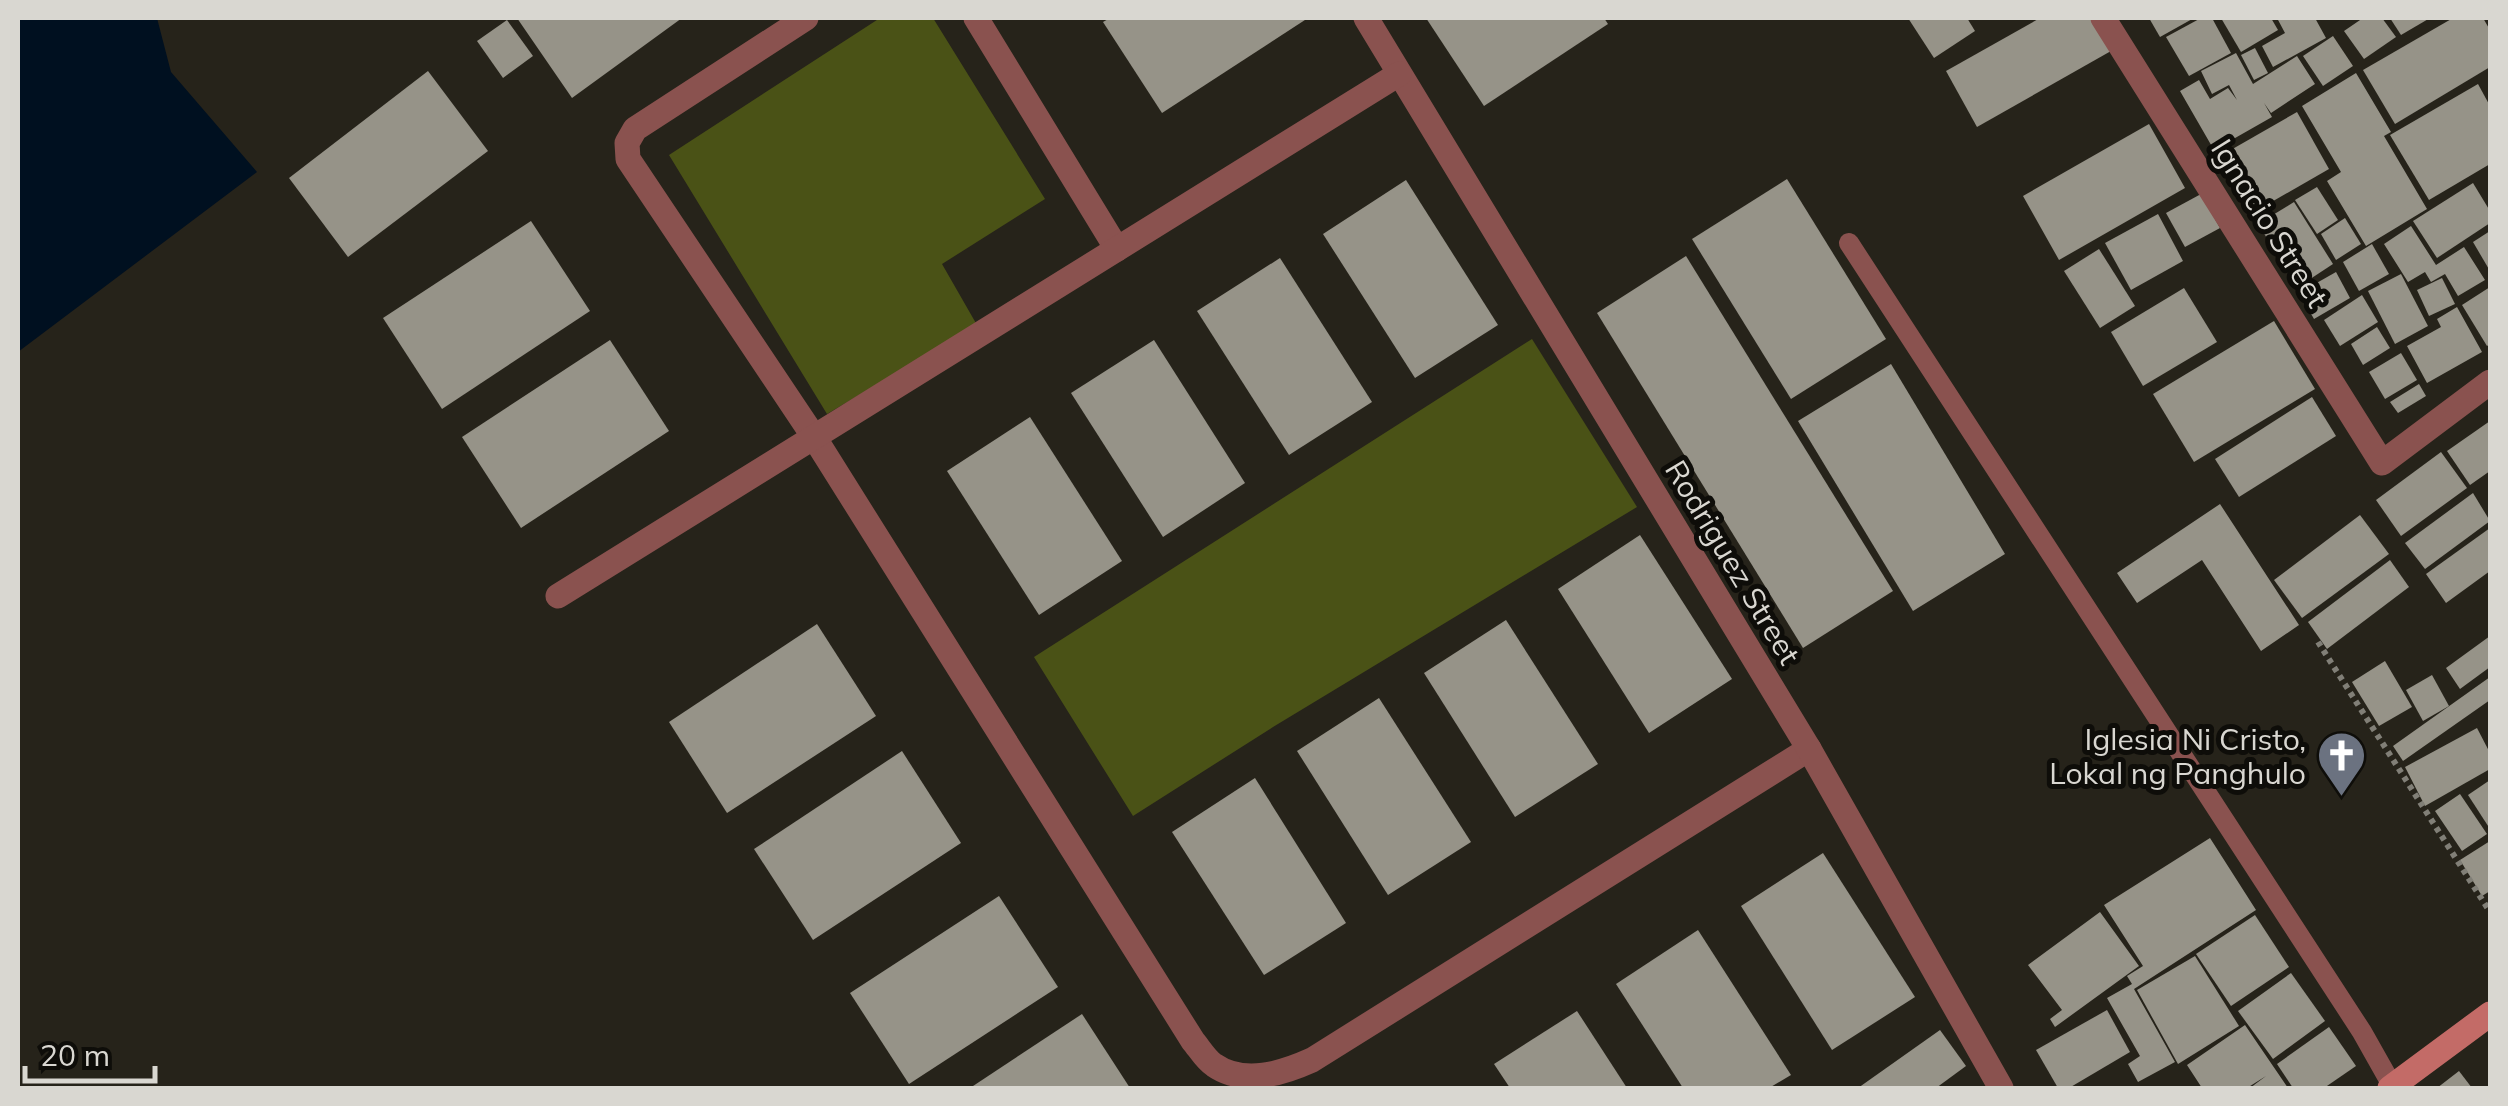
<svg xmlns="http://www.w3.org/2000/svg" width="2508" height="1106" font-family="Mulish,sans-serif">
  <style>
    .green { fill: #4a5216 }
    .water { fill: #001020 }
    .building { fill: #969388 }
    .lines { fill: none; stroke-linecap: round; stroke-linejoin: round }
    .path { stroke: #817f77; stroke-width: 6; stroke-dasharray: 5 5; stroke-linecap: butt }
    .service { stroke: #8a524f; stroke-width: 20 }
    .minor { stroke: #8a524f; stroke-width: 25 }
    .secondary { stroke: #c36b67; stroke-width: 25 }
    .labels { text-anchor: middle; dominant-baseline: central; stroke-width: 10; stroke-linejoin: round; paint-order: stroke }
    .street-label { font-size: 30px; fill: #d9d7d1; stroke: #0e0d09 }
    .poi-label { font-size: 30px; fill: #d9d7d1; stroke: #0e0d09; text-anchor: end }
  </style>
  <rect width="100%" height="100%" fill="#26231a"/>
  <g class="green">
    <polygon points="880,18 933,18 1045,199 942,264 977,325 827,414 669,155"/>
    <polygon points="1532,339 1637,507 1273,727 1133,816 1034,657"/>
  </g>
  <polygon class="water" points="18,18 157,18 171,72 257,172 18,352"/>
  <g class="building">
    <polygon points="517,18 682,18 572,98"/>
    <polygon points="1110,18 1308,18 1162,113 1103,22"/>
    <polygon points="1426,18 1604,18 1608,24 1484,106"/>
    <polygon points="1908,18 1967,18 1975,31 1934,58"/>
    <polygon points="2040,18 2093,18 2111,51 1977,127 1946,71"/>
    <polygon points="2149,18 2194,18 2160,37"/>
    <polygon points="2201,18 2212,18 2231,53 2189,76 2166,37"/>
    <polygon points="2221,18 2271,18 2278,30 2241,52"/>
    <polygon points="2277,18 2315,18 2326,38 2273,67 2262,46 2285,33"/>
    <polygon points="2363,18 2382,18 2396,37 2364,59 2344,31"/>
    <polygon points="2390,18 2430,18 2401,35"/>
    <polygon points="2453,18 2483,18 2490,30 2490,67 2395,124 2363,70"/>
    <polygon points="507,20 533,56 503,78 477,41"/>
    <polygon points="2333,36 2353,66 2323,86 2303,56"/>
    <polygon points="2255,48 2268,73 2254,80 2241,55"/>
    <polygon points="2236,53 2253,84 2297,56 2315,84 2271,113 2264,103 2272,117 2214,150 2180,91 2199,80 2210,99 2228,88 2237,100 2229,85 2212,94 2201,71"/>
    <polygon points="428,71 488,151 348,257 289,178"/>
    <polygon points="2356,73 2391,132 2384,136 2427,209 2366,246 2327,181 2341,172 2302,106"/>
    <polygon points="2478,84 2490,106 2490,164 2429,200 2390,135"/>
    <polygon points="2297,112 2329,169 2254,212 2222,155"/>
    <polygon points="2149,124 2185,188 2059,260 2023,196"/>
    <polygon points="1787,179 1886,339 1791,399 1692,239"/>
    <polygon points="1406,180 1498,325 1415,378 1323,234"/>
    <polygon points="2473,183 2490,211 2490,223 2437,258 2413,221"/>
    <polygon points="2317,187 2338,220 2317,234 2295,200"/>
    <polygon points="2201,194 2220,228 2185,247 2166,213"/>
    <polygon points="2294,202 2333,264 2298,287 2258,224"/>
    <polygon points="2158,214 2183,261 2131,290 2105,243"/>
    <polygon points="2345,218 2361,244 2336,260 2321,234"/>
    <polygon points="531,221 590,311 442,409 383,318"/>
    <polygon points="2411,226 2436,265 2464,247 2485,280 2458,296 2445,274 2431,282 2425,272 2408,282 2384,244"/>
    <polygon points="2490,231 2490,271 2473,242"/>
    <polygon points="2372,244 2389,274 2359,291 2343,262"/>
    <polygon points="2099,249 2135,306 2100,328 2064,271"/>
    <polygon points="1686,256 1893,591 1803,648 1597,313"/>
    <polygon points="1280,258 1372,402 1289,455 1197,311"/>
    <polygon points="2336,272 2350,298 2314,319 2299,293"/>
    <polygon points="2401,274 2428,326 2395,344 2368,291"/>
    <polygon points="2442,278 2455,304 2429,316 2417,290"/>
    <polygon points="2490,287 2490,344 2487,346 2462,305"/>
    <polygon points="2184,288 2217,342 2143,386 2111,332"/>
    <polygon points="2362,295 2378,322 2340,346 2324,320"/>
    <polygon points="2457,307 2482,352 2427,383 2407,346 2441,327 2437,319"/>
    <polygon points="2274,321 2315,389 2194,462 2153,394"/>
    <polygon points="2377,327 2390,348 2363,365 2351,344"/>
    <polygon points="610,340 669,431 521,528 462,437"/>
    <polygon points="1154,340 1245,483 1163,537 1071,393"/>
    <polygon points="2401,353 2417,380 2385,399 2369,372"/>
    <polygon points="1891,364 2005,554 1913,611 1798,421"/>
    <polygon points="2419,384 2426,396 2398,413 2390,402"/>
    <polygon points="2312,397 2336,436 2239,497 2215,459"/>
    <polygon points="1030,417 1122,561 1039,615 947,471"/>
    <polygon points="2490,421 2490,471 2470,485 2447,451"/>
    <polygon points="2441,452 2467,488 2401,536 2376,500"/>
    <polygon points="2473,493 2490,521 2425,569 2405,543"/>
    <polygon points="2220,504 2299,625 2261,651 2202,560 2137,603 2117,573"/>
    <polygon points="2360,515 2389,554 2302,618 2274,580"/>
    <polygon points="2490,528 2490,571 2446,603 2426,574"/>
    <polygon points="1640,535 1732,679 1649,733 1558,589"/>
    <polygon points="2390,560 2409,587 2327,649 2308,622"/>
    <polygon points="1506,620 1598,764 1515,817 1424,673"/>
    <polygon points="817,624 876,716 727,813 669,722"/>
    <polygon points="2490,636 2490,667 2460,689 2446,668"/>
    <polygon points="2385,661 2412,707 2379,726 2352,682"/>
    <polygon points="2432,675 2449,706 2423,721 2406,690"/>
    <polygon points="2490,677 2490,700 2403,761 2393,746"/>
    <polygon points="1379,698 1471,842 1388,895 1297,751"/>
    <polygon points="2477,728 2490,753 2490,769 2425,806 2405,767"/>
    <polygon points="902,751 961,843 813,940 754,849"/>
    <polygon points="1255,778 1346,923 1264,975 1172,832"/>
    <polygon points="2490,780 2490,829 2468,795"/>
    <polygon points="2460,794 2487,834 2462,851 2435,811"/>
    <polygon points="2210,838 2256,910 2134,989 2175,1062 2138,1082 2128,1064 2140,1056 2107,998 2132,984 2127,976 2143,966 2104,905"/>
    <polygon points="2490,841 2490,891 2482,896 2460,860"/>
    <polygon points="1823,853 1915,997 1832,1050 1741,906"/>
    <polygon points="999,896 1058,987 909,1084 850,993"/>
    <polygon points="2100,912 2139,966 2055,1027 2050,1019 2062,1010 2028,965"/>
    <polygon points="2255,915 2289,967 2231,1006 2196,954"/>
    <polygon points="1698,930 1791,1075 1769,1088 1683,1088 1616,984"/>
    <polygon points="2195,956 2239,1026 2178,1064 2137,990"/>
    <polygon points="2291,973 2325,1021 2273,1059 2238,1011"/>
    <polygon points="2107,1010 2130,1052 2069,1088 2058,1088 2036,1050"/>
    <polygon points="1577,1011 1627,1088 1510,1088 1494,1064"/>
    <polygon points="1082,1014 1130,1088 970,1088"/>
    <polygon points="2245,1025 2288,1088 2250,1088 2266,1076 2247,1088 2202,1088 2187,1065"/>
    <polygon points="2329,1027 2356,1066 2324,1088 2293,1088 2277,1064"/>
    <polygon points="1940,1030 1966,1066 1936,1088 1858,1088"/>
    <polygon points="2459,1071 2472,1088 2437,1088"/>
  </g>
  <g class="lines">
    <polyline class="path" points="2318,642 2490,912"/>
    <polyline class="service" points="1849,243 2362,1032 2393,1087"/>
    <g class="minor">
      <path d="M 806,18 L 635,129 L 627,143 L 628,159 L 814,437 L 1193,1041 C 1199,1048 1206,1060 1214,1065 C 1244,1086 1283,1073 1312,1060 L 1809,749"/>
      <polyline points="976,18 1117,249"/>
      <polyline points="1366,18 1809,749 2001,1088"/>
      <polyline points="2103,18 2382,463 2490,382"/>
      <polyline points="558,596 1399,74"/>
    </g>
    <polyline class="secondary" points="2390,1088 2490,1014"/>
  </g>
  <defs>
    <symbol id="church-pin" viewBox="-11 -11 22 30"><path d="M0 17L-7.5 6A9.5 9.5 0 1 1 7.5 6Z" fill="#6b7280" stroke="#0e0d09"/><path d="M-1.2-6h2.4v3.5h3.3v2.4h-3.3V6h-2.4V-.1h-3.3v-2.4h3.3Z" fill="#fff"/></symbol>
  </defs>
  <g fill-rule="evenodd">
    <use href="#church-pin" x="2314" y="728" width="55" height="75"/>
  </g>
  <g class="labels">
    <g class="street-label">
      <text transform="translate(2270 223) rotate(58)">Ignacio Street</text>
      <text transform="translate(1733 562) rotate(59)">Rodriguez Street</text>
    </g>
    <g class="poi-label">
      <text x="2306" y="739">Iglesia Ni Cristo,<tspan x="2306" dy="34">Lokal ng Panghulo</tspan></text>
    </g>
  </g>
  <rect width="2508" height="1106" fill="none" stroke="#d9d7d1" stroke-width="40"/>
  <path d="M25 1066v15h130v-15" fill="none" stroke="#d9d7d1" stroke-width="5"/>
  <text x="40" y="1066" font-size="30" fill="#d9d7d1" stroke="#0e0d09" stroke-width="8" paint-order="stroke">20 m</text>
</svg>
